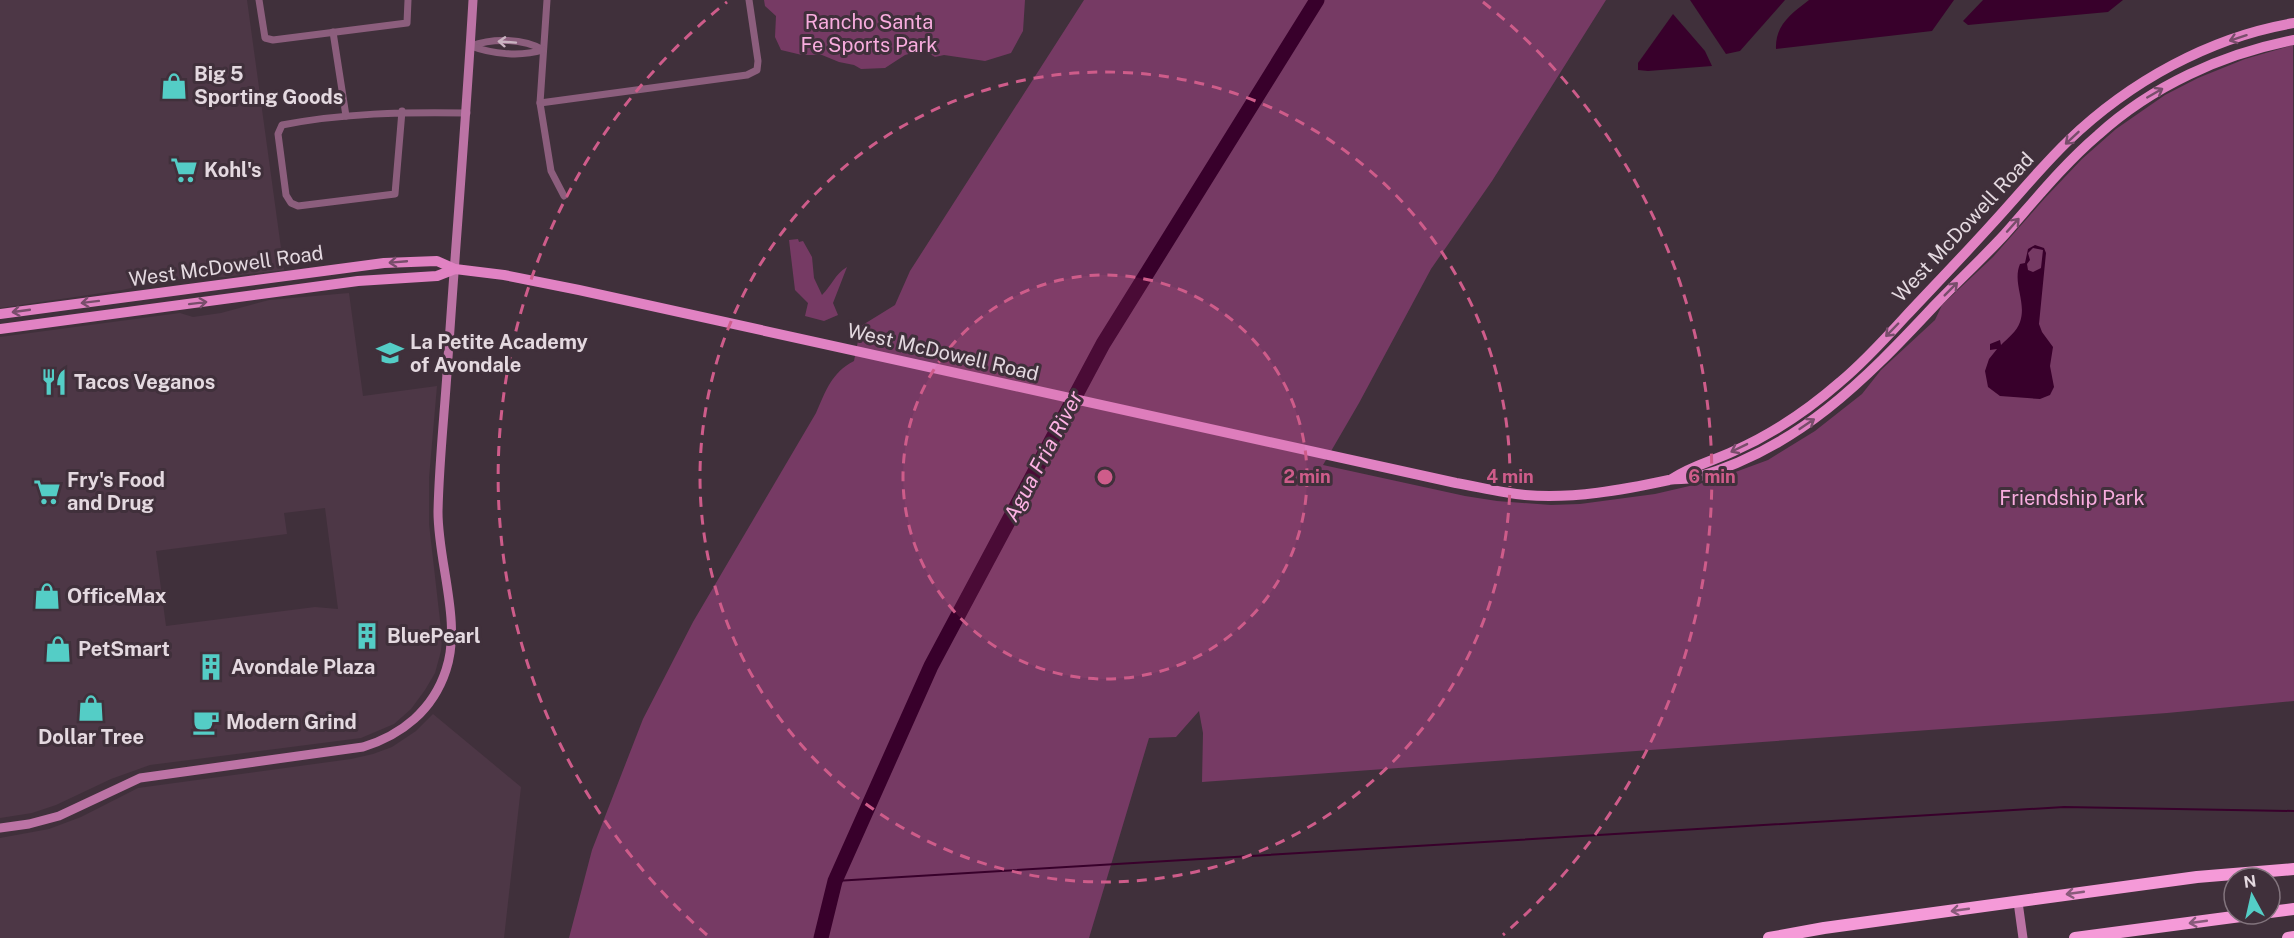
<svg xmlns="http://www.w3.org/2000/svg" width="2294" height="938" font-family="'Public Sans',sans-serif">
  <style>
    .built { fill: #4d3746; fill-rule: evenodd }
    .green { fill: #763a64 }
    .water { fill: #38002b; fill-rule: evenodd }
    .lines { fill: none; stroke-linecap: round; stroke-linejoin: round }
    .stream { stroke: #38002b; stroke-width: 2 }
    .river { stroke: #38002b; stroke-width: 15 }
    .street { stroke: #8c5e7d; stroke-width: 7 }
    .secondary { stroke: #bc73a5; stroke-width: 9 }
    .primary { stroke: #e182c3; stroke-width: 10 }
    .highway { stroke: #f59ad8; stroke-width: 12 }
    .oneway { stroke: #784d6b }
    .oneway2 { stroke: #cab4c2 }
    .oneway3 { stroke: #885a7a }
    .ring { fill: none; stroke: #ce5c8a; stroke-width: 3; stroke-dasharray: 10 8 }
    .labels { text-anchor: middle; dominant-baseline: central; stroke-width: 6; stroke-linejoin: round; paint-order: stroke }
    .park-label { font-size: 20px; fill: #f8acde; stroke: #40303b }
    .poi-label { font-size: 20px; font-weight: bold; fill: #e4d9e0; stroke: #40303b; text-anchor: start }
    .street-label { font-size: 20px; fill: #e4d9e0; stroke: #40303b }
    .water-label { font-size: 21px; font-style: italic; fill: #fdb2e4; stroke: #40303b }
    .centre { fill: #ce5c8a; stroke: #40303b; stroke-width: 3 }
    .ring-label { font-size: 18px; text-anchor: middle; font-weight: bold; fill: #ce5c8a; stroke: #40303b; stroke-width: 6; stroke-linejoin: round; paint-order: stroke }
  </style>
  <rect width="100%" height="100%" fill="#40303b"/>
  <g class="built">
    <polygon points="0,0 247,0 284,270 225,277 196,277 159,282 122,290 0,308"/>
    <path d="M 349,293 L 363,396 L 437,386 L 429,478 L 429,524 L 442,638 L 441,651 L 435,673 L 425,690 L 411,709 L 394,724 L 361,738 L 150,765 L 111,779 L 56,805 L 32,813 L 0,818 L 0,337 L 180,313 L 193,317 L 221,313 L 269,300 ZM 325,508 L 338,609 L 315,607 L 166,626 L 156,551 L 287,534 L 284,513 Z"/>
    <polygon points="433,714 521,787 504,938 0,938 0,838 49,829 81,817 138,788 351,759 373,754 392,747 416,731"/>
  </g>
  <g class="green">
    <polygon points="764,0 1025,0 1023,31 1011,53 985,61 944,55 935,57 925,51 916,52 905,55 885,68 861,69 854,65 839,62 822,55 802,55 781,50 775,37 776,16 765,6"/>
    <path d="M 1084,0 L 1606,0 L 1492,181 L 1431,269 L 1359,403 L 1323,465 L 1465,496 L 1497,501 L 1551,505 L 1580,504 L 1655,494 L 1711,481 L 1768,460 L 1815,431 L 1862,394 L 1881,370 L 1935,320 L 1942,305 L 1993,257 L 2045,198 L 2082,159 L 2116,129 L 2165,95 L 2198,78 L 2245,59 L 2293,45 L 2294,701 L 2167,713 L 1202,782 L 1203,733 L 1199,711 L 1176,737 L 1149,738 L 1089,938 L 569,938 L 592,850 L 643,719 L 693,622 L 816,413 C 826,391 831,373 854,361 L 861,326 L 895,305 L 910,271 Z"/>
    <path d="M 798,239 L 799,242 L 803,241 L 812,257 L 814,278 L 822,295 C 833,284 834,275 847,267 L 833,303 L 838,315 L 824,321 L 805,316 L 808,303 L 795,290 L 789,240 Z"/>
  </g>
  <g class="water">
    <polygon points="1690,0 1785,0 1740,51 1726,54"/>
    <path d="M 1809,0 L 1954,0 L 1932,31 L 1776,49 C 1775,25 1791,14 1809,0 Z"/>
    <polygon points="1983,0 2123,0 2108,12 1968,25 1963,21"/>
    <polygon points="1673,14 1705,51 1712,66 1648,71 1638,70 1638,63"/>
    <path d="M 2035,245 L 2044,248 L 2046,253 L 2039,324 L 2042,332 L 2053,347 L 2050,366 L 2054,387 L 2050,395 L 2040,399 L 2000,396 L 1988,387 L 1985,371 L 1989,359 L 1997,349 L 1990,350 L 1990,344 L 2000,340 L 2001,345 C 2008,338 2017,331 2020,322 C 2027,302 2012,283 2020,264 L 2025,263 L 2028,249 ZM 2033,248 L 2043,250 L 2041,268 L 2033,272 L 2028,270 L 2027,264 L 2030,260 L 2028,253 Z"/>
  </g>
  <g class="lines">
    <polyline class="stream" points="835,881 2064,807 2294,811"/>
    <polyline class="river" points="821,938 835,881 931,666 1103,344 1317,0"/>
    <g class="street">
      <polyline points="259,0 265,38 273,40 407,23 408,0"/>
      <polyline points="547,0 540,103 551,171 564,196"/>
      <polyline points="333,32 346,116"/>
      <path d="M 471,46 C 492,38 524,38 543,50"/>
      <path d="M 471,46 C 492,54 520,57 543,50"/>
      <polyline points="540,103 747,75 757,70 758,61 749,0"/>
      <path d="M 402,111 L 395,194 L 298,206 L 291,203 L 286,195 L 278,134 L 282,125 C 344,113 403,112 467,113"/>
    </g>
    <g class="secondary">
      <path d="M 0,828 L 29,824 L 59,816 L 140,778 L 363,747 C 402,735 433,710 446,670 C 462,622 438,563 438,512 C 439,461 445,409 448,358 C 456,239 466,120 473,0"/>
      <polyline points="2018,902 2023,938"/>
    </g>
    <g class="primary">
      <path d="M 0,314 L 384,263 L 437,261 L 455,269 L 504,275 L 579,290 L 1456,483 C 1479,487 1502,493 1525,495 C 1574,499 1622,490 1669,480 C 1677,478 1686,480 1694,478 C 1798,449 1864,381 1935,305 C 1958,281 1983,258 2005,234 C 2035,200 2064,164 2098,135 C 2152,86 2222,54 2294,40"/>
      <polyline points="0,329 358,281 437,276 455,269"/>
      <path d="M 1672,479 C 1691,466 1713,461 1734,451 C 1772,434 1808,410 1840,382 C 1863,363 1884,340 1904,318 C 1933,287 1963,256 1991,225 C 2017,197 2041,167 2068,141 C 2129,82 2210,37 2294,23"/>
    </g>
    <g class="highway">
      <polyline points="2270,912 2294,909"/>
      <polyline points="1769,938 1824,928 2197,877 2294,869"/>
      <polyline points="2075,938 2256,914"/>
      <polyline points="2288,938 2294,937"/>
    </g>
  </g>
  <defs><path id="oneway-shaft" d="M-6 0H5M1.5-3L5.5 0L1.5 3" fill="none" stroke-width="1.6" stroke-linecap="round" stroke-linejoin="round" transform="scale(1.5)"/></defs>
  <g class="oneway">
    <use href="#oneway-shaft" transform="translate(2238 38) rotate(162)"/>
    <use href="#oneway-shaft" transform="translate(2155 93) rotate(-30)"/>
    <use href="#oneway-shaft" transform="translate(2072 138) rotate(137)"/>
    <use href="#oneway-shaft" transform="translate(2013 225) rotate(-48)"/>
    <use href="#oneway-shaft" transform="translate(398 262) rotate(175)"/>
    <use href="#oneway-shaft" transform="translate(1951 289) rotate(-45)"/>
    <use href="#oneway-shaft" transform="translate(90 302) rotate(173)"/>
    <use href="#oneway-shaft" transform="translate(198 303) rotate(-7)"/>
    <use href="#oneway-shaft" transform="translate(21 311) rotate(172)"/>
    <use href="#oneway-shaft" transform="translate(1892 330) rotate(134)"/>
    <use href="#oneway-shaft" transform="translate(1807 424) rotate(-34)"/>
    <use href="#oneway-shaft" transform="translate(1739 448) rotate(154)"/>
  </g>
  <use class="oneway2" href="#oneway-shaft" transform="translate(507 42) rotate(-176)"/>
  <g class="oneway3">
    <use href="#oneway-shaft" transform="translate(2075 893) rotate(172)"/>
    <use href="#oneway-shaft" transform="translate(1960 910) rotate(172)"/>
    <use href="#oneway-shaft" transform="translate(2198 922) rotate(172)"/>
  </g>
  <circle cx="1105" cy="477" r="202" fill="#ce5c8a" fill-opacity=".12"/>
  <g class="ring">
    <circle cx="1105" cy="477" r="202"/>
    <circle cx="1105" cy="477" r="405"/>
    <path d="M707 935A607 607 0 0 1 727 2M1483 2A607 607 0 0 1 1503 935"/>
  </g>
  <defs>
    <symbol id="shop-bare" viewBox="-9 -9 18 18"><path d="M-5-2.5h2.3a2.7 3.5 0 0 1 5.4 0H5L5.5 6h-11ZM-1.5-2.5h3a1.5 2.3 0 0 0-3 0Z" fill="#54cdc6" stroke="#40303b" stroke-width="2.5" paint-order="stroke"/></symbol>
    <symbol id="supermarket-bare" viewBox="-9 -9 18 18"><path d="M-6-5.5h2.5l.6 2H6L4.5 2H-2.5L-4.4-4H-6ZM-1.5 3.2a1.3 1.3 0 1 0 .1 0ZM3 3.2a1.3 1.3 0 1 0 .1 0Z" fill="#54cdc6" stroke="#40303b" stroke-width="2.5" paint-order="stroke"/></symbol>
    <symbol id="school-bare" viewBox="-9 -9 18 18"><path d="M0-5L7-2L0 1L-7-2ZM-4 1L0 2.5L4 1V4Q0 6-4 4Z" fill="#54cdc6" stroke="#40303b" stroke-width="2.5" paint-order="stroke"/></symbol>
    <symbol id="restaurant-bare" viewBox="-9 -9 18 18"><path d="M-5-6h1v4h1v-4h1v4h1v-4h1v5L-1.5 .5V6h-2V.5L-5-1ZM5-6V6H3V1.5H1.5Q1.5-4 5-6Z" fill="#54cdc6" stroke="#40303b" stroke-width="2.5" paint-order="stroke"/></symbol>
    <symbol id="building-bare" viewBox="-9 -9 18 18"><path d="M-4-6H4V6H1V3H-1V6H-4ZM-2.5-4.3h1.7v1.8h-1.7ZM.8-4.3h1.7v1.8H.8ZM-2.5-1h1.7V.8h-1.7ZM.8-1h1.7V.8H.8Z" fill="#54cdc6" stroke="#40303b" stroke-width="2.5" paint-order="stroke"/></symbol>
    <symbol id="cafe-bare" viewBox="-9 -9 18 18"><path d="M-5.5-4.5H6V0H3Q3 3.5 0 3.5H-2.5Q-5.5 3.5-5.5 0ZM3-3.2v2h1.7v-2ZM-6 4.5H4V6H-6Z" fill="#54cdc6" stroke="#40303b" stroke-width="2.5" paint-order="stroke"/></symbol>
  </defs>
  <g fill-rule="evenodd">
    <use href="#shop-bare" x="155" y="67" width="38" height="38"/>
    <use href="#supermarket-bare" x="165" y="151" width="38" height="38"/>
    <use href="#school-bare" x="371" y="334" width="38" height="38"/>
    <use href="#restaurant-bare" x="35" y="363" width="38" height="38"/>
    <use href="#supermarket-bare" x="28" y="473" width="38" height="38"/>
    <use href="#shop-bare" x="28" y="577" width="38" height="38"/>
    <use href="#building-bare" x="348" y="617" width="38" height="38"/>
    <use href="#shop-bare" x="39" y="630" width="38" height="38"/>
    <use href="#building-bare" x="192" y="648" width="38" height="38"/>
    <use href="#shop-bare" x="72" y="689" width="38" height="38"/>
    <use href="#cafe-bare" x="187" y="703" width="38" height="38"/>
  </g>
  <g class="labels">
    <g class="park-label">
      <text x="869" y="22">Rancho Santa<tspan x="869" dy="23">Fe Sports Park</tspan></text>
      <text x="2072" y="498">Friendship Park</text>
    </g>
    <g class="poi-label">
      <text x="194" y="74">Big 5<tspan x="194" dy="23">Sporting Goods</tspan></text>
      <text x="204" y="170">Kohl's</text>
      <text x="410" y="342">La Petite Academy<tspan x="410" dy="23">of Avondale</tspan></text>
      <text x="74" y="382">Tacos Veganos</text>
      <text x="67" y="480">Fry's Food<tspan x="67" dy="23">and Drug</tspan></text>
      <text x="67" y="596">OfficeMax</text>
      <text x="387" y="636">BluePearl</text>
      <text x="78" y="649">PetSmart</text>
      <text x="231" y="667">Avondale Plaza</text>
      <text x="226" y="722">Modern Grind</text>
      <text x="91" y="737" text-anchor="middle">Dollar Tree</text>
    </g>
    <g class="street-label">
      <text transform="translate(1963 227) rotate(-47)">West McDowell Road</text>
      <text transform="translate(226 266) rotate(-8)">West McDowell Road</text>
      <text transform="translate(943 352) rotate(13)">West McDowell Road</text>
    </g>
    <g class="water-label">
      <text transform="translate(1043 456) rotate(-62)">Agua Fria River</text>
    </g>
  </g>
  <circle cx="1105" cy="477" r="9" class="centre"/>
  <g class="ring-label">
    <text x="1307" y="483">2 min</text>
    <text x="1510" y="483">4 min</text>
    <text x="1712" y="483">6 min</text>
  </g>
  <g transform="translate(2252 896) rotate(352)"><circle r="28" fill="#40303b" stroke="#82747d" stroke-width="1.5"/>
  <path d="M0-4.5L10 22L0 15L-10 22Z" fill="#54cdc6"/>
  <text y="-9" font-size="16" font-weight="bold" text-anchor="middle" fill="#e4d9e0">N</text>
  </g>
</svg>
